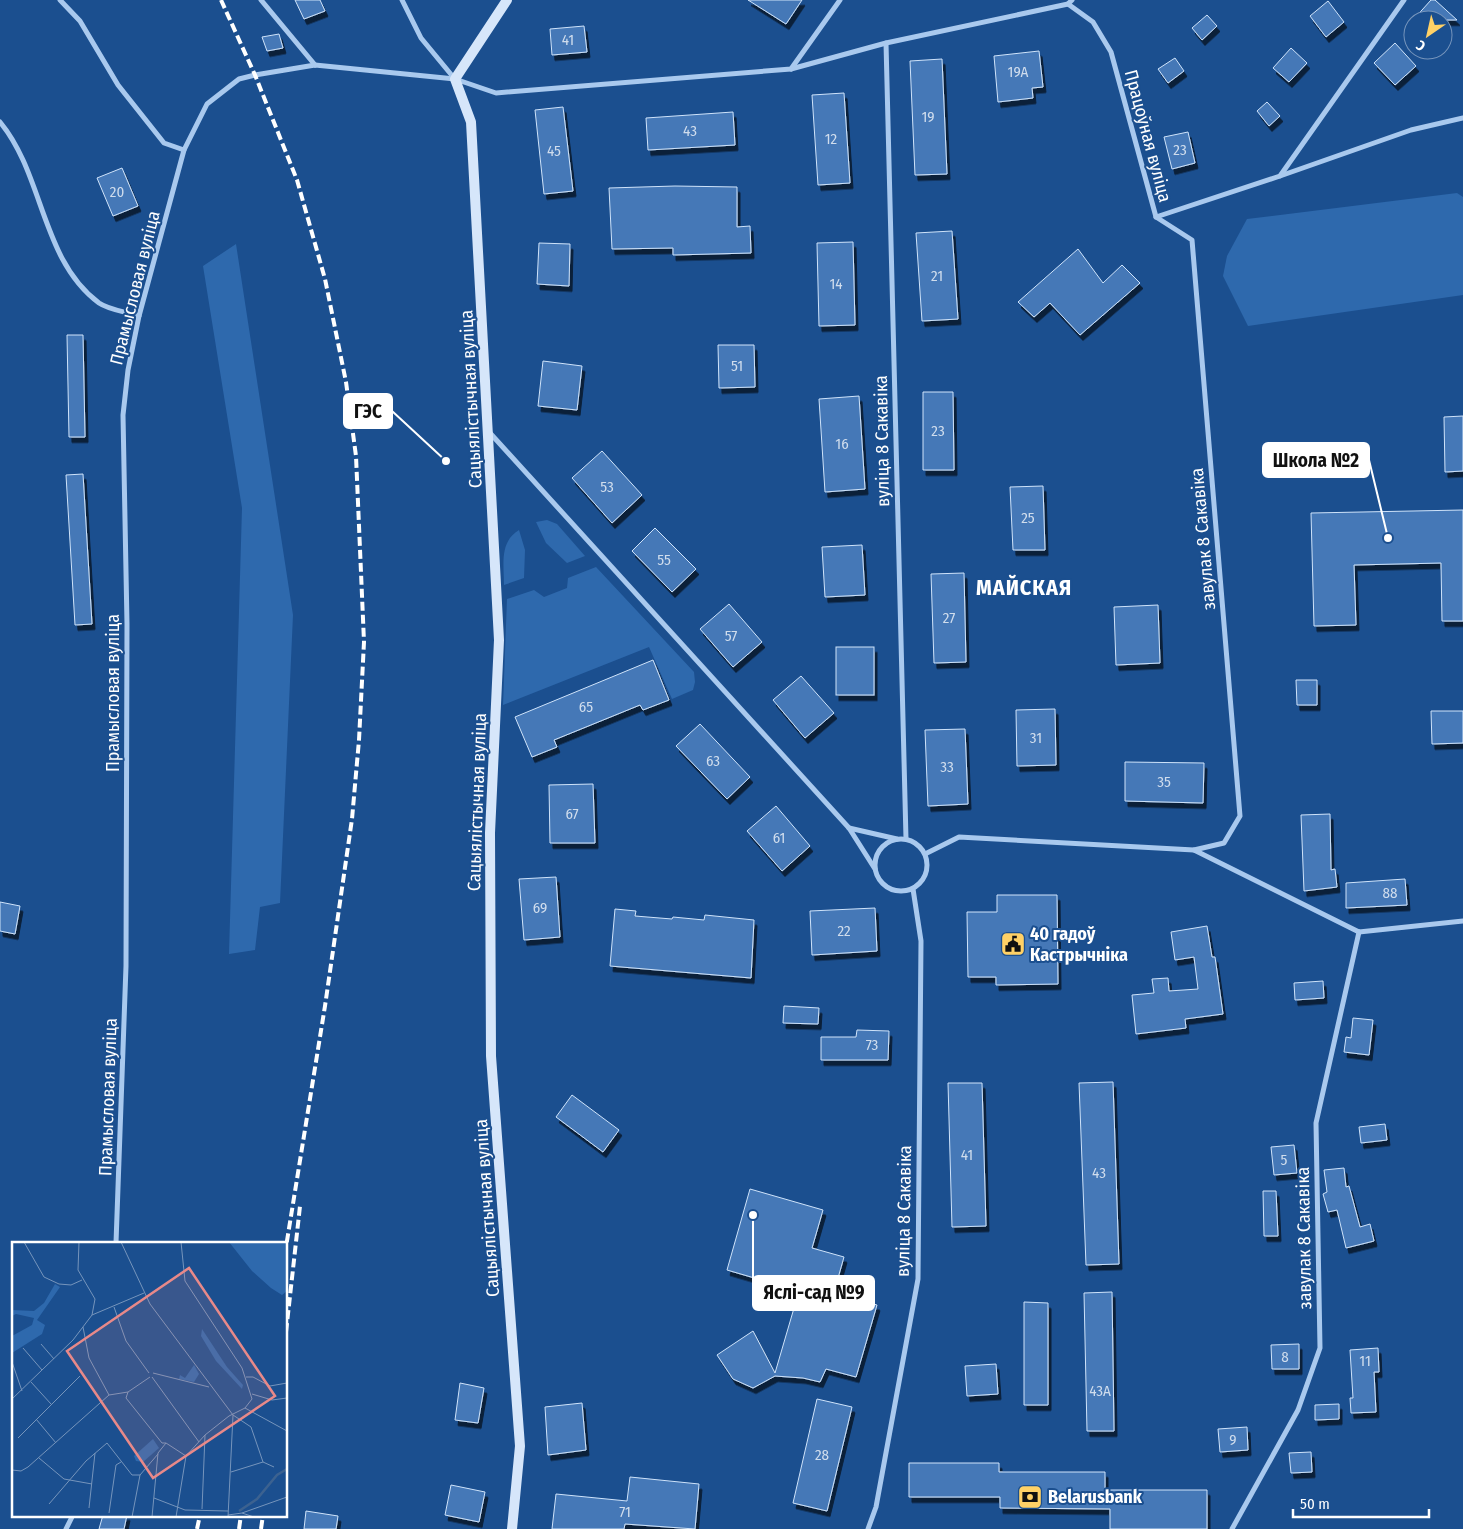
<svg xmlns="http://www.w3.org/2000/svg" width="1463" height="1529" font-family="'Fira Sans Condensed',sans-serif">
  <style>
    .green { fill: #2e69ad }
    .building { fill: #4478b7; stroke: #cfe3fa; filter: url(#shadow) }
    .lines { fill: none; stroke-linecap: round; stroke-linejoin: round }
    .street { stroke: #a9c9ee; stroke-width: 5 }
    .secondary { stroke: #d6e6fa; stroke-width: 10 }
    .rail { stroke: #fff; stroke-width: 4; stroke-dasharray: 9 4; stroke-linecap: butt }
    .labels { text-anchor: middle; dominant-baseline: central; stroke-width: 4; stroke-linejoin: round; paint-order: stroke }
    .number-label { font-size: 15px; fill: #d0dded }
    .street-label { font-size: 18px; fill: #fff; stroke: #1b4f8f }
    .poi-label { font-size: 18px; font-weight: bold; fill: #fff; stroke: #1b4f8f; text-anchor: start }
    .district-label { font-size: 22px; font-weight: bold; letter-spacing: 1px; fill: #fff; stroke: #1b4f8f }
    .inset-river { fill: none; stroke: #3c6290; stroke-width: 2.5 }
    .inset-road { fill: none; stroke: #7695bc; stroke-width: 1 }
    .view { fill: #e88989; fill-opacity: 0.15; stroke: #e88989; stroke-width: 2.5 }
    .inset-edge { fill: none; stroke: #fff; stroke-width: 2.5 }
    .leader { fill: none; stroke: #fff; stroke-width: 2 }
    .callout-dot { fill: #fff; stroke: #1b4f8f; stroke-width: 2 }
    .callout { fill: #fff; stroke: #fff; stroke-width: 2 }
    .callout-label { font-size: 19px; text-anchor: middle; font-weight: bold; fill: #111 }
  </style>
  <defs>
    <filter id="shadow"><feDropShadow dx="3" dy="5.5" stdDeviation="0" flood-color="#0009"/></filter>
  </defs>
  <rect width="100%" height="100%" fill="#1b4f8f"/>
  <g class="green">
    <polygon points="1457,193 1463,197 1463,295 1248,326 1223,276 1227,256 1247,219"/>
    <polygon points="236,244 293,615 280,903 260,907 255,950 229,954 242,508 203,266"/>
    <polygon points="547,520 557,524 585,556 567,563 546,543 536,522"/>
    <path d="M 519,530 L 525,550 L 524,578 L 504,585 C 504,565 499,542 519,530 Z"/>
    <polygon points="596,567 694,672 695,682 693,690 672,699 649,647 503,705 507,599 534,590 544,597 567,588 568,578"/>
  </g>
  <g class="building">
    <polygon points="295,0 320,0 325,11 304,19"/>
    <polygon points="748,0 802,0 786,24"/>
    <polygon points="1431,0 1435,0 1457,20 1413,20"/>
    <polygon points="1328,1 1344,22 1326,37 1310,16"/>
    <polygon points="1207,15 1217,26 1202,40 1192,28"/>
    <polygon points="584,26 587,52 552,55 550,29"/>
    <polygon points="279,34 283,48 267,51 262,37"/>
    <polygon points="1395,43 1416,66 1395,85 1374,63"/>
    <polygon points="1291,48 1307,63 1289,82 1273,68"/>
    <polygon points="1039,51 1043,87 1032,88 1033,98 998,102 994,56"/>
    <polygon points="1175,58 1184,71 1168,83 1158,69"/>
    <polygon points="942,59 947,174 915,175 910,61"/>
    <polygon points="844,93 850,183 818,185 812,95"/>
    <polygon points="1267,102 1280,116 1269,126 1257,111"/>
    <polygon points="563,107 573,191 544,194 535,110"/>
    <polygon points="733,112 735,145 648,150 646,118"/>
    <polygon points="1188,132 1195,163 1172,169 1164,137"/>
    <polygon points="122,168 138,206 113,216 97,178"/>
    <polygon points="675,186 737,187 737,227 750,226 751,253 673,255 673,248 612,249 609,188"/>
    <polygon points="952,231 958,319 922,321 916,233"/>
    <polygon points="853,242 855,325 819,326 817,243"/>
    <polygon points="539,243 570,244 569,286 537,284"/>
    <polygon points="1078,249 1103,283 1122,265 1140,283 1080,335 1050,303 1034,317 1018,302"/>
    <polygon points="67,335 83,335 85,437 69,437"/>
    <polygon points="718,345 754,345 755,387 719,388"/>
    <polygon points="543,361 582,366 577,410 538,406"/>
    <polygon points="923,392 953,392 954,470 923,470"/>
    <polygon points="859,396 865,489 825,492 819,399"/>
    <polygon points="1463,416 1463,471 1445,472 1444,417"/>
    <polygon points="602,451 642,495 612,523 572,478"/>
    <polygon points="83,474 92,624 75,625 66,475"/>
    <polygon points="1043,486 1045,550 1013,550 1010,487"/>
    <polygon points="1463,510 1463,621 1442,621 1441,563 1354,565 1356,625 1314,626 1311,513"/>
    <polygon points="655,528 696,569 672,592 632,551"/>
    <polygon points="862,545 865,595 825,597 822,547"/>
    <polygon points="964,573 966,662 934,663 931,574"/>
    <polygon points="729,604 762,642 733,667 700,629"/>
    <polygon points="1158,605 1160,663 1116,665 1114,607"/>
    <rect x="836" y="647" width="38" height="48"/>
    <polygon points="653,660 669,700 643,710 640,705 554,740 557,747 532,757 515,717"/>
    <polygon points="801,676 834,713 805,738 773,700"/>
    <polygon points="1296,680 1317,680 1317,705 1297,705"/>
    <polygon points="1055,709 1056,765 1017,766 1016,710"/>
    <polygon points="1431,711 1463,711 1463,743 1432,744"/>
    <polygon points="700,724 750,777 727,799 676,746"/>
    <polygon points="965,729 968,804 928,806 925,730"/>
    <polygon points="1125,762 1204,763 1203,803 1125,801"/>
    <polygon points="593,784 595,843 550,843 549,785"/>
    <polygon points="776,806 810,846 782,871 747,831"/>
    <polygon points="1330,814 1331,870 1335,869 1337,887 1304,891 1301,815"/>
    <polygon points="556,877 560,937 524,940 519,879"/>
    <polygon points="1405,879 1407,905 1346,908 1346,883"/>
    <polygon points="997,895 1057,895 1058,984 996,985 996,977 968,977 967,912 997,912"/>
    <polygon points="0,902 20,906 15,934 0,931"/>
    <polygon points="875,908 877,951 812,955 810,911"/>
    <polygon points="615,909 636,911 635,916 672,919 673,917 704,920 705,915 754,920 751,978 610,966"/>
    <polygon points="1207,926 1212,957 1215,957 1223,1014 1185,1019 1186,1028 1136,1034 1132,995 1154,993 1152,979 1168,978 1169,991 1198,989 1194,957 1175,960 1171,932"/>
    <polygon points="1323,981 1324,998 1295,1000 1294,983"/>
    <polygon points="784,1006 819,1008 818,1024 783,1023"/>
    <polygon points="1353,1018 1373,1020 1369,1055 1344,1052 1346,1037 1351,1038"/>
    <polygon points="857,1030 889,1031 888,1060 821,1060 821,1037 856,1037"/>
    <polygon points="1113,1082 1119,1264 1086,1265 1079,1083"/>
    <polygon points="948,1083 982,1083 986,1226 952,1227"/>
    <polygon points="572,1095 619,1130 603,1152 556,1117"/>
    <polygon points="1385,1124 1387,1140 1361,1143 1359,1127"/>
    <polygon points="1294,1145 1297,1173 1274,1175 1271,1147"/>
    <polygon points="1344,1168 1346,1187 1349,1186 1360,1227 1370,1224 1374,1241 1346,1248 1337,1210 1328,1212 1323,1194 1327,1192 1324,1170"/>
    <polygon points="750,1189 823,1210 812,1248 844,1257 834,1292 877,1305 856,1377 826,1369 820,1382 803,1378 775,1376 753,1388 733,1379 717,1355 753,1331 775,1373 799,1291 727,1270"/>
    <polygon points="1263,1191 1276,1191 1278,1236 1264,1236"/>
    <polygon points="1112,1292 1114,1431 1087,1431 1084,1293"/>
    <polygon points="1024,1302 1048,1303 1048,1405 1024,1405"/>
    <polygon points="1299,1344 1299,1369 1272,1369 1271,1345"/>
    <polygon points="1378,1348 1379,1372 1374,1372 1376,1412 1351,1413 1350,1398 1353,1398 1350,1350"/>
    <polygon points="996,1364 998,1394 967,1396 965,1366"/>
    <polygon points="460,1383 484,1388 478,1423 455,1420"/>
    <polygon points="817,1399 852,1407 827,1511 793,1503"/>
    <polygon points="582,1403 586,1450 548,1455 545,1407"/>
    <polygon points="1339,1404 1339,1419 1315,1420 1315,1405"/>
    <polygon points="1247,1427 1248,1450 1220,1452 1218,1429"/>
    <polygon points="1311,1452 1312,1472 1291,1473 1289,1453"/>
    <polygon points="909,1463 999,1463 999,1472 1105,1472 1105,1490 1207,1490 1207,1529 1110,1529 1110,1509 1000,1508 1000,1497 909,1497"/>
    <polygon points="630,1477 699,1484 695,1529 625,1524 624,1529 552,1529 556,1494 627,1501"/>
    <polygon points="451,1485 485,1492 479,1522 445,1515"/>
    <polygon points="306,1511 338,1516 336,1529 304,1529"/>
    <polygon points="103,1515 127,1515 124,1529 99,1529"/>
  </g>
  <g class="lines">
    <g class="street">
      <polyline points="60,0 80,21 118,85 164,143 184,150"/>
      <polyline points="261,0 315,65"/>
      <polyline points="402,0 421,38 454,78"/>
      <polyline points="1068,4 1093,22 1111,52 1156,217 1280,176 1404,0"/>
      <polyline points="886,43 906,839"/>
      <polyline points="791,69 840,0"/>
      <path d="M 0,122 C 44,175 41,260 99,303 C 109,310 127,312 139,316"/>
      <polyline points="1280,176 1411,130 1463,118"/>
      <polyline points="1156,217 1192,240 1240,816 1224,843 1194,850"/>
      <polyline points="490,433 849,828 875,869"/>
      <polyline points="849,828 897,839"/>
      <circle cx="901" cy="865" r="26"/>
      <polyline points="925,854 959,837 1194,850 1359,932"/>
      <polyline points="1359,932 1463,921"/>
      <polyline points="116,1243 126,966 127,624 123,415 128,370 139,316 184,150 207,104 239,79 255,75 315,65 455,79 496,93 791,69 886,43 1068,4 1072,0"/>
      <polyline points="66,1529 73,1515"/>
      <polyline points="868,1529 876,1507 918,1279 921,941 913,889"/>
      <polyline points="1232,1529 1298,1410 1320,1348 1316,1123 1359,932"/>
    </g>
    <polyline class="secondary" points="507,0 455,79 471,122 499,640 490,833 491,1056 520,1446 512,1529"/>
    <g class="rail">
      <polyline points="221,0 255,75 297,180 325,279 346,382 356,456 364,642 359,740 352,819 325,1006 286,1247"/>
      <polyline points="286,1332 300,1206"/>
      <polyline points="197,1529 200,1515"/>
      <polyline points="239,1529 241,1515"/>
      <polyline points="261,1529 263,1515"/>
    </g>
  </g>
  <defs>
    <symbol id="civic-square" viewBox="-11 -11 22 22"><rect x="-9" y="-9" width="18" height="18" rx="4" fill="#ffd166" stroke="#1b4f8f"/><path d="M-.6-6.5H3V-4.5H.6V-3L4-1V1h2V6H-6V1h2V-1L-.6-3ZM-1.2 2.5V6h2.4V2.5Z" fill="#111"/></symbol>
    <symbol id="bank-square" viewBox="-11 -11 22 22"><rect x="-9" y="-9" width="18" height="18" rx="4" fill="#ffd166" stroke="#1b4f8f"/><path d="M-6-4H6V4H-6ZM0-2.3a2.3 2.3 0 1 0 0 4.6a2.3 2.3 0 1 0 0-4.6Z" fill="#111"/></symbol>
  </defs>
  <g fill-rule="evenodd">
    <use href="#civic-square" x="999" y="930" width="28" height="28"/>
    <use href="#bank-square" x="1016" y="1483" width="28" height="28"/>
  </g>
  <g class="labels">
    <g class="number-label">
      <text x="568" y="40">41</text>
      <text x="1018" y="72">19А</text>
      <text x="928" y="117">19</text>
      <text x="690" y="131">43</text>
      <text x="831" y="139">12</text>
      <text x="1180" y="150">23</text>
      <text x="554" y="151">45</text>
      <text x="117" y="192">20</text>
      <text x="937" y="276">21</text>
      <text x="836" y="284">14</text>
      <text x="737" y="366">51</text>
      <text x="938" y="431">23</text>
      <text x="842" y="444">16</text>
      <text x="607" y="487">53</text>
      <text x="1028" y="518">25</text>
      <text x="664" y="560">55</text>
      <text x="949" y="618">27</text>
      <text x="731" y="636">57</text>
      <text x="586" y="707">65</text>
      <text x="1036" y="738">31</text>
      <text x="713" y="761">63</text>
      <text x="947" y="767">33</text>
      <text x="1164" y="782">35</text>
      <text x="572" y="814">67</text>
      <text x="779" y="838">61</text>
      <text x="1390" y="893">88</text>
      <text x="540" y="908">69</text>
      <text x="844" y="931">22</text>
      <text x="872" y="1045">73</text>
      <text x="967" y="1155">41</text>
      <text x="1284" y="1160">5</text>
      <text x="1099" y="1173">43</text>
      <text x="1285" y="1357">8</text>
      <text x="1365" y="1361">11</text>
      <text x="1100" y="1391">43А</text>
      <text x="1233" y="1440">9</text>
      <text x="822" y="1455">28</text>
      <text x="625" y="1512">71</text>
    </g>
    <g class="street-label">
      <text transform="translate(1148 136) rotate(75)">Працоўная вуліца</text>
      <text transform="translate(135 288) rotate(-76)">Прамысловая вуліца</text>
      <text transform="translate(471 399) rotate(-93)">Сацыялістычная вуліца</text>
      <text transform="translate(882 441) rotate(-91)">вуліца 8 Сакавіка</text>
      <text transform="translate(1203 539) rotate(-95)">завулак 8 Сакавіка</text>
      <text transform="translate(113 693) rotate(-90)">Прамысловая вуліца</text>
      <text transform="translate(477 802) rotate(-88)">Сацыялістычная вуліца</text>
      <text transform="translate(108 1097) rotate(-88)">Прамысловая вуліца</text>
      <text transform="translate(487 1208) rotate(-94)">Сацыялістычная вуліца</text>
      <text transform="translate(904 1211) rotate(-89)">вуліца 8 Сакавіка</text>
      <text transform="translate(1304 1238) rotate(-91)">завулак 8 Сакавіка</text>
    </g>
    <g class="poi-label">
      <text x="1030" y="934">40 гадоў<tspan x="1030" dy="21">Кастрычніка</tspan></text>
      <text x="1048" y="1497">Belarusbank</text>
    </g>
    <g class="district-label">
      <text x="1024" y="587">МАЙСКАЯ</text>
    </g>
  </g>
  <g transform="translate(12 1242)">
    <rect width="275" height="275" fill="#1b4f8f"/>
    <path d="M 217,0 L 275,0 L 275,49 L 270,53 L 259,46 L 240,29 ZM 43,42 L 48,45 L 25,78 L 33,83 L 30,92 L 0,111 L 0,94 L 20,83 L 22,76 L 4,72 L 0,74 L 0,68 L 22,69 L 32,61 ZM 190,87 L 215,125 L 231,143 L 230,147 L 204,119 L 189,94 ZM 182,123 L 187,132 L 182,140 L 167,137 L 168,133 L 173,136 ZM 141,197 L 147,206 L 131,220 L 124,219 L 122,214 Z" fill="#2e69ad"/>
    <path class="inset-river" d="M 227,269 L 245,257 L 265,233 L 275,227"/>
    <path class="inset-road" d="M 12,0 L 32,35 L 47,42 L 59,43 L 70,38M 109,0 L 138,62 L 221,173 L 216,275M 102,65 L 114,99 L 137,131M 80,73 L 132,51M 71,85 L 77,116 L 97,153M 29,102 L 42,117M 11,106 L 30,128M 0,120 L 10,149M 141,131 L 197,145M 140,135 L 187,200M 234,135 L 241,135 L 258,144 L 275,141M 19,140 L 39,162M 116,150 L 114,156 L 150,201 L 154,201M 240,152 L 260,158 L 275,156M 97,153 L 116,150 L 138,135M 0,157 L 61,98 L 80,73 L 83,57 L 66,28 L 67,0M 233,166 L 275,189M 221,173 L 239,185 L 251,220M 24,177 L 44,201M 6,196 L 68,134M 27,216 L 52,237 L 80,242M 0,228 L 9,229 L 16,225 L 97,153M 219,230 L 251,220 L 262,225M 142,256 L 173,268 L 216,269M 37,262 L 74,219 L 95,201 L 120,233 L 128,233M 77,266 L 83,211M 190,267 L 193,193M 97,271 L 104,223 L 109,220M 230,271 L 275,255M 216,273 L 230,271 L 242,275M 120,275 L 128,233 L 146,212M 140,275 L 146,211 L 154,201 L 174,214M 164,275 L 174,214 L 193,193 L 217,174 L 233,166 L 240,157 L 230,126 L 173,39 L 169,0"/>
    <path class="view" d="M 177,26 L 263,154 L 141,236 L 55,109 Z"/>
    <rect width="275" height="275" class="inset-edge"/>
  </g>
  <path class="leader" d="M446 461L392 411M1388 538L1369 460M753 1215L753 1293"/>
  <g class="callout-dot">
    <circle cx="446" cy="461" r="5"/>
    <circle cx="1388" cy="538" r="5"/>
    <circle cx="753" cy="1215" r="5"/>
  </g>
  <g class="callout">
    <rect x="344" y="394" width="48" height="34" rx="5"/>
    <rect x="1263" y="443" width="106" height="34" rx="5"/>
    <rect x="753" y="1276" width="121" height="34" rx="5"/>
  </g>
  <g class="callout-label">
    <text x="368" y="418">ГЭС</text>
    <text x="1316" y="467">Школа №2</text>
    <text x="814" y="1299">Яслі-сад №9</text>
  </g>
  <g transform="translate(1428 35) rotate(214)"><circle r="24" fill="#1b4f8f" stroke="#7695bc"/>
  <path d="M0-4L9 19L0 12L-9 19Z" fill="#ffd166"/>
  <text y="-8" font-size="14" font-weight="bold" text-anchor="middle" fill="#ffffff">С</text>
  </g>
  <path d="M1293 1509v8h136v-8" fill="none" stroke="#ffffff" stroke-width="2.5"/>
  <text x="1300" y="1509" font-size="15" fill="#ffffff" stroke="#1b4f8f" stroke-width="4" paint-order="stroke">50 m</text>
</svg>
